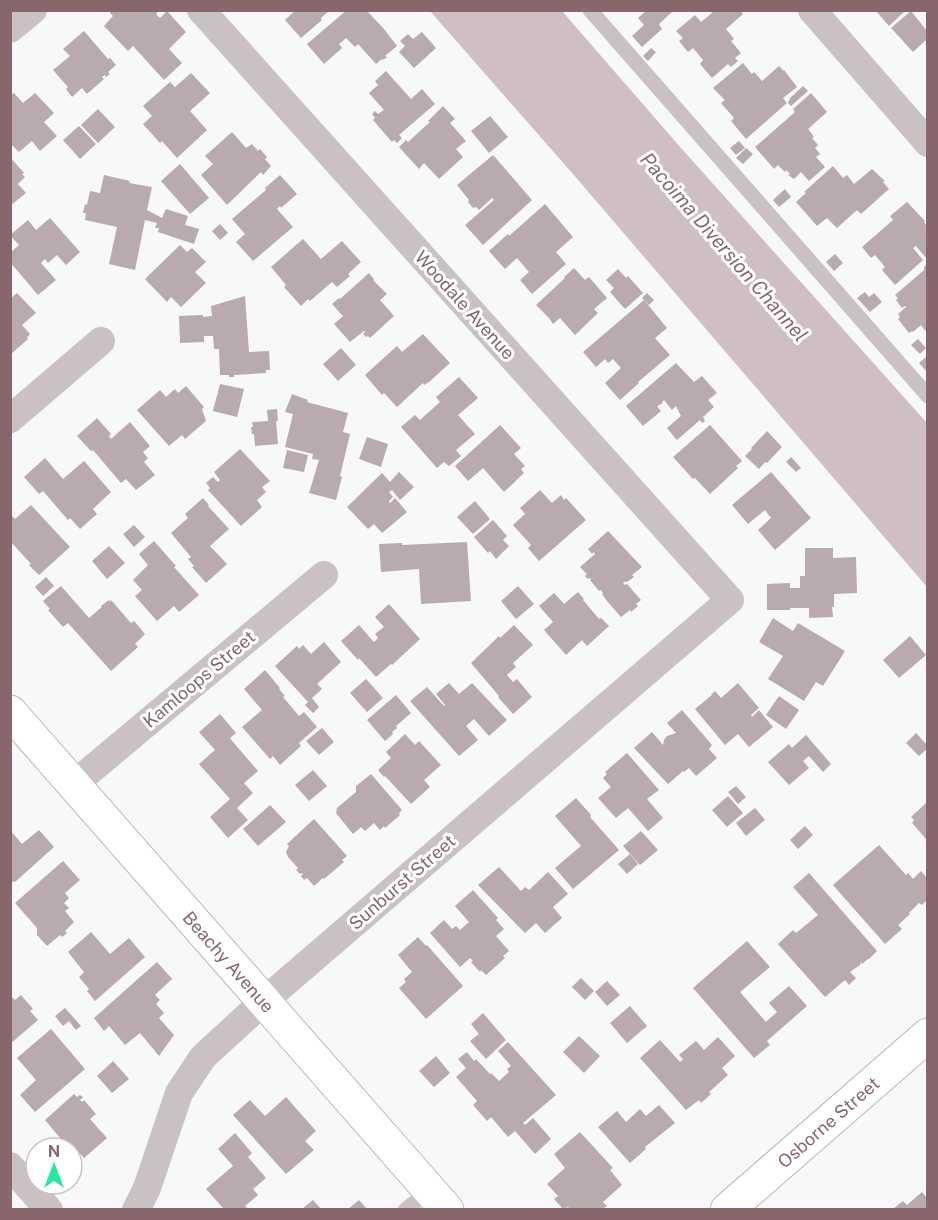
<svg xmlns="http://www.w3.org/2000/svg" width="938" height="1220" font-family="'Public Sans',sans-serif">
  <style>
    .water { fill: #cfbec4 }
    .building { fill: #b9aaae }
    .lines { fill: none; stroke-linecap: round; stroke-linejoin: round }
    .secondary-casing { stroke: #c0b6b7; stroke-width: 35 }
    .primary-casing { stroke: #beb5b6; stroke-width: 35 }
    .lane { stroke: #cac1c3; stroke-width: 15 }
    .street { stroke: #cac1c3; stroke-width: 28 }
    .secondary { stroke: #fff; stroke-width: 33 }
    .primary { stroke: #fff; stroke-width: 33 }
    .labels { text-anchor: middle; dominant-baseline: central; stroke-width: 6; stroke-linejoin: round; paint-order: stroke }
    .street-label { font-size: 18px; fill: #88676c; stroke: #fff }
    .water-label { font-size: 20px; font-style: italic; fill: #8b6873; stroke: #fff }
  </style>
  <rect width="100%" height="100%" fill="#f6f8f9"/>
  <polygon class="water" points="430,11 562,11 681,148 927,423 927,587 573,174"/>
  <g class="building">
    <polygon points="112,10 159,10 156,14 160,18 167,11 186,32 169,49 182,63 164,80 133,46 128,51 104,26 113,16 110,13"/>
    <polygon points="296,10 330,10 321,18 322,20 301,38 285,20"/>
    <polygon points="347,10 366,10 384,29 397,46 385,56 387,57 383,60 382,59 376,64 358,44 355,47 346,38 339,44 342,48 324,64 307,44"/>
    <polygon points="647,10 674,10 659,24 662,29 642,47 632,36 644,25 638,18"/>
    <polygon points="710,10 740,10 743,14 726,29 734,39 731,41 741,53 735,58 738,61 731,67 728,64 712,78 700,64 703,60 693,48 688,52 679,41 683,38 676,31 695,15 701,22 712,13"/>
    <polygon points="875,10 906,10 889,26"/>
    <polygon points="911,11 927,31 927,39 913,52 891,28"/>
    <polygon points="84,31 108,59 110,58 116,65 108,72 110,74 106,77 105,75 102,77 104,79 87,94 82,88 72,97 66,89 68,87 53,70 70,56 63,49"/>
    <polygon points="422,32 436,48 414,68 399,52 405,46 400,41 408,34 413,39"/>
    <polygon points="651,48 656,52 648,61 643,56"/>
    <polygon points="743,63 752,74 754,72 762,81 779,66 784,71 784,70 797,87 783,98 787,103 746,139 731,121 734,118 721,103 725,100 713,88"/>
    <polygon points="386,71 411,99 422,89 435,104 399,135 402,138 397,143 394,140 392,142 373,120 375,118 372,114 375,111 378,114 384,110 369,93 378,85 375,81"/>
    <polygon points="191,73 210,93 190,111 207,130 177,158 162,141 160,143 143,124 152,116 143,106 170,82 175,87"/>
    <polygon points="803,86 808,91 791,106 788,103 790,98"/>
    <polygon points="14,93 23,103 35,93 54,113 44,122 57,136 40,151 32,141 19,152 10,143 10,95"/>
    <polygon points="811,93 827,112 808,129 814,137 812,138 818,145 815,148 820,154 816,157 825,167 809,181 801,172 794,179 788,175 790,174 786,170 785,172 778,165 774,169 755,147 795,112 793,109"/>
    <polygon points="443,106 455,119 450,123 466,141 456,149 463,157 439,179 424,163 419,169 399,147 406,140 408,142 430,122 428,121"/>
    <polygon points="98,109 115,127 98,143 81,125"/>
    <polygon points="490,116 508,137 489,153 471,131"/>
    <polygon points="79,126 96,144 80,159 63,140"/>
    <polygon points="232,132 246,148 252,144 258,151 260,149 267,157 265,159 271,166 263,175 261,172 227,205 201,175 213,164 205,156"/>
    <polygon points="739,141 745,148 736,155 730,148"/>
    <polygon points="746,148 753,154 743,164 736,158"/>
    <polygon points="493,155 532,200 483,245 465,225 494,200 492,198 479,210 476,207 473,208 468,202 469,200 457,185"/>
    <polygon points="10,157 24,173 22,174 25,177 18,184 26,193 10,206"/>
    <polygon points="180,164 209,198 190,214 161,181"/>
    <polygon points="833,166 843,178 847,175 854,184 872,169 885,181 883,182 889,189 861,214 857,210 837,228 827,218 817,226 796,202 806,193 804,192"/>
    <polygon points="104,175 130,181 129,183 152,187 147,210 162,218 166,209 188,216 185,225 199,229 194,244 158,232 159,228 155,228 157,223 145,220 135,270 109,264 117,227 85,220 86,213 83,213 85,204 87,205 90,191 100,193"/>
    <polygon points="280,175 297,194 281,208 280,206 277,209 293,227 253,261 236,242 245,234 232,219 266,190 265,188"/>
    <polygon points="785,189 791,197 779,207 773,200"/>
    <polygon points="907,202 925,221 924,222 927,226 927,259 916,246 913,248 923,260 895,285 882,270 885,267 875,255 871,258 862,247 893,220 890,216"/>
    <polygon points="545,204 573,237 556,252 566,264 532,294 520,280 529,272 517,258 505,269 489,251 508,234 509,236"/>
    <polygon points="50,218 80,252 66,265 57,255 48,263 45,259 41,263 56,280 38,295 10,262 10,253 19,245 10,235 28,220 36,230"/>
    <polygon points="220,224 228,233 220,240 212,231"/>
    <polygon points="303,239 321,259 342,241 361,262 348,274 350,276 337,287 332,282 310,301 308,299 301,306 284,287 286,285 271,267"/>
    <polygon points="180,245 187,252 192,248 206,262 195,272 206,283 181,307 171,297 167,302 145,279"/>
    <polygon points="835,254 843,263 834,271 826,262"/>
    <polygon points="927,264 927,333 921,325 913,332 912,331 909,333 898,319 900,317 898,314 906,307 905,306 902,308 896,300 898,298 895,295 924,270 924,267"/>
    <polygon points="574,268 585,280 589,277 607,298 594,309 598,313 575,335 560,318 553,324 549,318 536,305 565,278 564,277"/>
    <polygon points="618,269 626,278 628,276 643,293 625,309 610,292 614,288 606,280"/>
    <polygon points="369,273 374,279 373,280 387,294 380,300 394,316 370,338 368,336 366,337 363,334 365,332 364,331 350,342 334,324 343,316 332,304 339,298 340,299"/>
    <polygon points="865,292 869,297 874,293 882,302 870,312 857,298"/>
    <polygon points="17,293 36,313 22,325 30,334 27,338 28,339 10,355 10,299"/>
    <polygon points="647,293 654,300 649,305 642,298"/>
    <polygon points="245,296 249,352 269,351 270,370 266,370 266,373 234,375 234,377 229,377 229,375 220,375 219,349 214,349 213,336 204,336 204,342 180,343 179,316 203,315 203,317 212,316 211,306"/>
    <polygon points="644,300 667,328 655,338 670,355 638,382 639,383 620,400 605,383 621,368 613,359 608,363 605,359 596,367 583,352"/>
    <polygon points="423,334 450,363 429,382 424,385 423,383 397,407 384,393 382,395 365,375 397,346 402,352"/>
    <polygon points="918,339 926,348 920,354 911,345"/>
    <polygon points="341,348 356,365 338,381 323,364"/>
    <polygon points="927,356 927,372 919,363"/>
    <polygon points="676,363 694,382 702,376 717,393 708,400 714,407 703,417 705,421 702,423 700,420 677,440 667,428 681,416 676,406 672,410 664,400 662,402 663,403 657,406 661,411 643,426 626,406"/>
    <polygon points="459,377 478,398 458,415 475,434 456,450 461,456 449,466 444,462 437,468 401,427 415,415 420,420 440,402 436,397"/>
    <polygon points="220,384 244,389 237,417 213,411"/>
    <polygon points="186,386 204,407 202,409 206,421 185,439 182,435 169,446 137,410 160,390 166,397 175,389 178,393"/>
    <polygon points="292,394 308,400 307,402 348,413 343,432 350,434 340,476 342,477 336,500 309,493 319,460 312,459 313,454 285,447 293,414 285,412"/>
    <polygon points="277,409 278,421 276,421 278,444 255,446 254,434 252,434 251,427 253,427 252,422 268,421 267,410"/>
    <polygon points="97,418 111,434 109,436 111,439 130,422 150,446 143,452 148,458 144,462 155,475 136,490 126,479 121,483 93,450 91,451 77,436"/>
    <polygon points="500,425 521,448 514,454 525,466 521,469 524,473 504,492 483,468 468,481 455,466"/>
    <polygon points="710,425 742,461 736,466 738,468 710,494 695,478 693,479 673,457"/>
    <polygon points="767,431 782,447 767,463 765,462 759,469 745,456 752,449 751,448"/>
    <polygon points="367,437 388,444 381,467 359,459"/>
    <polygon points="240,449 270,481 262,487 266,492 257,500 262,507 241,526 208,490 210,488 206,483 213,477 218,482 220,480 214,472"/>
    <polygon points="287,450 308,455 304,472 283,468"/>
    <polygon points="791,457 801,468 796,472 786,462"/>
    <polygon points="45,458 63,479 84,461 111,492 93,509 97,514 80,529 70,518 68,520 43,491 39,494 24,477"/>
    <polygon points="399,472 414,487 400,500 392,490 389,492 393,497 389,501 390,503 395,498 407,512 382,533 374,524 368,529 347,507 382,473 390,482"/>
    <polygon points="771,472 811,518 775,550 758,530 771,518 765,510 748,524 732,505"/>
    <polygon points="540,490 552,503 561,495 564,500 566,498 586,520 539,561 528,548 531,545 513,525 525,514 520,508"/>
    <polygon points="203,498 209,505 208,506 229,529 210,546 227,564 206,583 192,567 194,566 188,559 191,557 171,533 188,518 185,514"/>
    <polygon points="475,501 490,519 473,534 457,517"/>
    <polygon points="31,505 70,547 39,575 29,565 31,564 10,541 10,514 15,519"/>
    <polygon points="493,520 507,536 503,540 509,546 496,559 490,551 488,553 474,537"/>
    <polygon points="134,525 145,537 134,547 123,534"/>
    <polygon points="608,531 642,567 632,575 634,577 627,582 626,581 623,583 625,585 627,584 641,600 636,604 638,606 631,612 630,610 621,617 607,601 602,594 603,593 601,590 599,591 590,580 591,579 590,578 588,579 585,576 587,574 580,567 595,554 594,552 592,554 588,549"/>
    <polygon points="154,541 176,566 174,567 199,595 179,612 174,606 157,621 135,596 142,590 133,580 148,565 139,554"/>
    <polygon points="467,542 471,601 421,604 419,569 381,572 379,544 402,543 402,545"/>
    <polygon points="109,546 125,563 107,579 92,561"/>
    <polygon points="805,548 833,548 833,558 856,557 857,593 834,594 834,607 832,607 833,617 809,618 809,608 790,608 790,610 767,610 767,584 790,583 790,588 800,588 800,576 805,576"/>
    <polygon points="46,577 54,586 43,596 35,587"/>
    <polygon points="61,586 89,618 102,607 101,606 109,600 110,602 111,600 131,623 134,621 145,634 135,644 138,647 111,671 68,623 63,627 48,610 50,609 43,601"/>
    <polygon points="518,586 534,604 516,619 501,601"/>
    <polygon points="578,592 584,599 583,600 599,619 601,618 609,626 587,646 582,640 566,655 544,630 553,622 539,606 554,593 564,604"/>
    <polygon points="389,604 420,639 392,665 391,664 376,677 359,658 358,660 341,641 359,625 374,642 378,638 375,634 384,627 375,617"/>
    <polygon points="773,618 793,631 798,623 845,651 823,686 816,682 804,701 768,679 783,656 759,642"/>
    <polygon points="514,625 533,645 513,663 516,667 507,675 513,682 517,679 532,697 513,714 498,697 499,696 471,663 499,636 500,638"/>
    <polygon points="910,636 926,655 899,678 883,660"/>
    <polygon points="324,642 341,662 317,684 322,689 312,698 319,707 313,713 305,705 308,702 275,666 297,646 299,649 303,645 311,654"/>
    <polygon points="265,670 280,688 279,689 285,696 283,697 299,716 304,712 317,727 299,743 301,746 280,765 273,756 270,759 242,727 262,710 244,689"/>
    <polygon points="366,679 383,698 367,712 350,693"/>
    <polygon points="449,683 459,694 472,683 507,720 489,736 474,719 466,726 478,740 459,756 410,701 427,687 444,706 445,705 436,694"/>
    <polygon points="738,683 759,708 751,715 752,717 759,710 773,727 749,747 738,734 725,745 695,709 712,695 711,695 715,691 721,698"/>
    <polygon points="396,695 411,713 396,726 397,728 392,732 393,734 385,741 367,720"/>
    <polygon points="779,696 799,710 786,729 766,715"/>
    <polygon points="682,710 712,745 709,749 717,758 696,776 689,768 684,772 683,771 668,784 634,748 652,732 663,745 664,740 667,736 676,733 667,723"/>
    <polygon points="220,714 236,733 230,738 233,742 258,771 244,783 253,793 237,808 248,820 228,838 210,817 230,799 199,764 215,750 199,732"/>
    <polygon points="322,728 334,742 319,755 306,741"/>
    <polygon points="916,733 927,745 927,749 919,756 906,743"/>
    <polygon points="405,734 415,745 419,741 441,765 424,780 430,787 411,804 385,776 384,777 378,770 391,758 386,752"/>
    <polygon points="806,735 831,764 823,772 809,756 803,761 809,768 789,785 768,762 789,744 792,748"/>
    <polygon points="627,753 659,790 647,799 663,818 648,831 628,808 616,818 598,798 611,787 603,778 607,774 605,772"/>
    <polygon points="313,770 327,786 309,801 295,785"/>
    <polygon points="371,774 402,810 399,813 400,815 385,828 384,826 380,830 374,823 365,831 361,827 353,834 336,813 337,808 356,792 356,786"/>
    <polygon points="736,786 746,797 738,804 728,792"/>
    <polygon points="728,796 743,813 727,827 712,810"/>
    <polygon points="576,798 591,815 590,817 619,850 573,889 555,868 581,846 555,816"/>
    <polygon points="927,802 927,840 912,823 914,820 911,817"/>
    <polygon points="270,805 286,822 258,846 243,829"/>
    <polygon points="755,808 765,820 746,836 736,823"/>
    <polygon points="314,819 347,856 342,860 344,862 324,879 323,878 314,886 307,878 304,880 301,876 303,874 302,873 300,874 296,870 298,868 288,857 286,852 289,846 287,844"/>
    <polygon points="805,826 813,835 798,849 790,840"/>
    <polygon points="10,830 22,844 39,830 54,847 15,882 14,881 10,884"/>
    <polygon points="641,831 658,850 640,865 623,846"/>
    <polygon points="879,845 906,875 908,873 913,879 921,871 927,878 927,900 922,905 919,903 909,913 910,914 898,925 902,929 885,944 833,885"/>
    <polygon points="630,854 638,864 627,874 618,864"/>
    <polygon points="63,861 80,880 65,893 69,898 64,903 69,908 65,911 74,922 65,931 67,933 62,937 60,935 47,946 37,935 37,928 15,903"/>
    <polygon points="499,867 521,891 525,887 529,890 548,872 568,894 553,907 562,918 545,933 536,923 525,933 478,885"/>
    <polygon points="809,873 877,951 869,959 868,959 862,964 861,962 860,965 850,972 856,978 849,985 845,980 825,997 778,944 793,930 796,933 818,915 793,887"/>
    <polygon points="473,890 498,918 496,920 504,929 496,936 509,951 503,956 505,958 486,975 481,970 480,972 471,962 473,961 470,958 460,967 430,933 444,920 452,929 456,926 460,930 469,922 455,906"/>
    <polygon points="91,932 110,954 129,938 145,957 95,1001 87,991 89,989 79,977 84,972 68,952"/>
    <polygon points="418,937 426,946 427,945 463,986 426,1019 399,988 406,982 404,979 412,972 398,955"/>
    <polygon points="747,941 770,967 740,992 766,1022 777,1012 769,1003 789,986 807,1006 767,1041 770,1045 754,1058 693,988"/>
    <polygon points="157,962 172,979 155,995 160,1000 156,1004 164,1013 159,1018 174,1035 159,1056 140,1033 125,1045 109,1026 104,1031 94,1018"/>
    <polygon points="581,978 594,991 585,1000 572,987"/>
    <polygon points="607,981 620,995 607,1006 595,992"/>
    <polygon points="10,995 15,1000 21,995 33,1009 30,1011 38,1020 10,1044"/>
    <polygon points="630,1006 647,1026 627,1043 610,1023"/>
    <polygon points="65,1008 81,1026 76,1030 69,1021 63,1026 55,1016"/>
    <polygon points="483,1013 506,1040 486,1059 470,1041 479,1034 471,1024"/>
    <polygon points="51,1029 85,1069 35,1112 20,1095 36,1080 17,1058"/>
    <polygon points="579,1036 600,1056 584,1073 563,1052"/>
    <polygon points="718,1037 735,1056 722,1068 728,1075 709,1092 711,1094 701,1103 699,1100 686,1110 640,1058 660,1040 680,1062 683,1059 679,1055 696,1041 704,1050"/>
    <polygon points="508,1042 556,1095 523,1123 525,1125 533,1118 551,1139 535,1154 515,1131 508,1137 491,1117 487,1121 473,1105 477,1101 456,1077 466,1068 458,1059 467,1052 474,1061 476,1059 490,1074 491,1073 499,1081 509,1072 507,1069 511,1066 498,1051"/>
    <polygon points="436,1056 450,1073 434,1087 419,1071"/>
    <polygon points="113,1061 129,1079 112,1093 97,1076"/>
    <polygon points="74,1094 77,1097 80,1095 83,1097 80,1100 82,1102 84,1100 96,1114 90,1119 107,1138 84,1158 70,1142 66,1145 45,1120"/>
    <polygon points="286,1097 316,1131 305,1141 314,1150 286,1174 233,1115 250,1100 265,1116"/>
    <polygon points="659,1105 675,1123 645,1147 646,1149 630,1163 598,1127 617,1111 626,1122 640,1109 646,1116"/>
    <polygon points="580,1132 613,1168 610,1170 622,1185 603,1202 607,1206 602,1209 570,1209 568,1207 563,1209 554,1199 558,1196 547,1184 565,1168 554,1154"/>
    <polygon points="235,1133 252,1153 248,1157 266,1178 253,1189 258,1195 245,1206 248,1209 224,1209 206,1189 233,1166 218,1149"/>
    <polygon points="922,1192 927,1198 927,1209 893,1209 903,1201 907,1205"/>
    <polygon points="313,1200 321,1209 302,1209"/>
    <polygon points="359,1200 367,1209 348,1209"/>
  </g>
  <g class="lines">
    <defs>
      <g id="secondary">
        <path id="s1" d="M 10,712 L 447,1210"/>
      </g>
      <g id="primary">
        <path id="s2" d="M 727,1210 L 928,1035"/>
      </g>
    </defs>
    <use href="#secondary" class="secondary-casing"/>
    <use href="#primary" class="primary-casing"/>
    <g class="lane">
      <polyline points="590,10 928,396"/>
      <polyline points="405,1210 430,1190"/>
    </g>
    <g class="street">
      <polyline points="812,10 928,143"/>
      <polyline points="10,29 33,10"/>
      <polyline points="10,419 101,341"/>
      <polyline points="74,784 324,575"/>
      <polyline points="10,1166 49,1210"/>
      <polyline points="136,1210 147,1188 179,1093 203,1057 264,1001 730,600 201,10"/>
    </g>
    <use href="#secondary" class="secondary"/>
    <use href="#primary" class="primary"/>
  </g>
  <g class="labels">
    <g class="street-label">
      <text transform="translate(465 305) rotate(48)">Woodale Avenue</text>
      <text transform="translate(199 679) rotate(-40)">Kamloops Street</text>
      <text transform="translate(402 882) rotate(-41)">Sunburst Street</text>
      <text stroke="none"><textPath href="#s1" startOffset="332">Beachy Avenue</textPath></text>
      <text stroke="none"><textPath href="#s2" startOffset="134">Osborne Street</textPath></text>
    </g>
    <g class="water-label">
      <text transform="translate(724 247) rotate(49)">Pacoima Diversion Channel</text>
    </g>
  </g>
  <rect width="938" height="1220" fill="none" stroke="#88676c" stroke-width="24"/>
  <g transform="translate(54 1166)"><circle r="28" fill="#ffffff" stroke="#cfc2c4" stroke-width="1.5"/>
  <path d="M0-4.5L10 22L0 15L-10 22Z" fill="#27e8a3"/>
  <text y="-9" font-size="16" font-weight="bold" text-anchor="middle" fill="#88676c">N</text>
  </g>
</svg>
